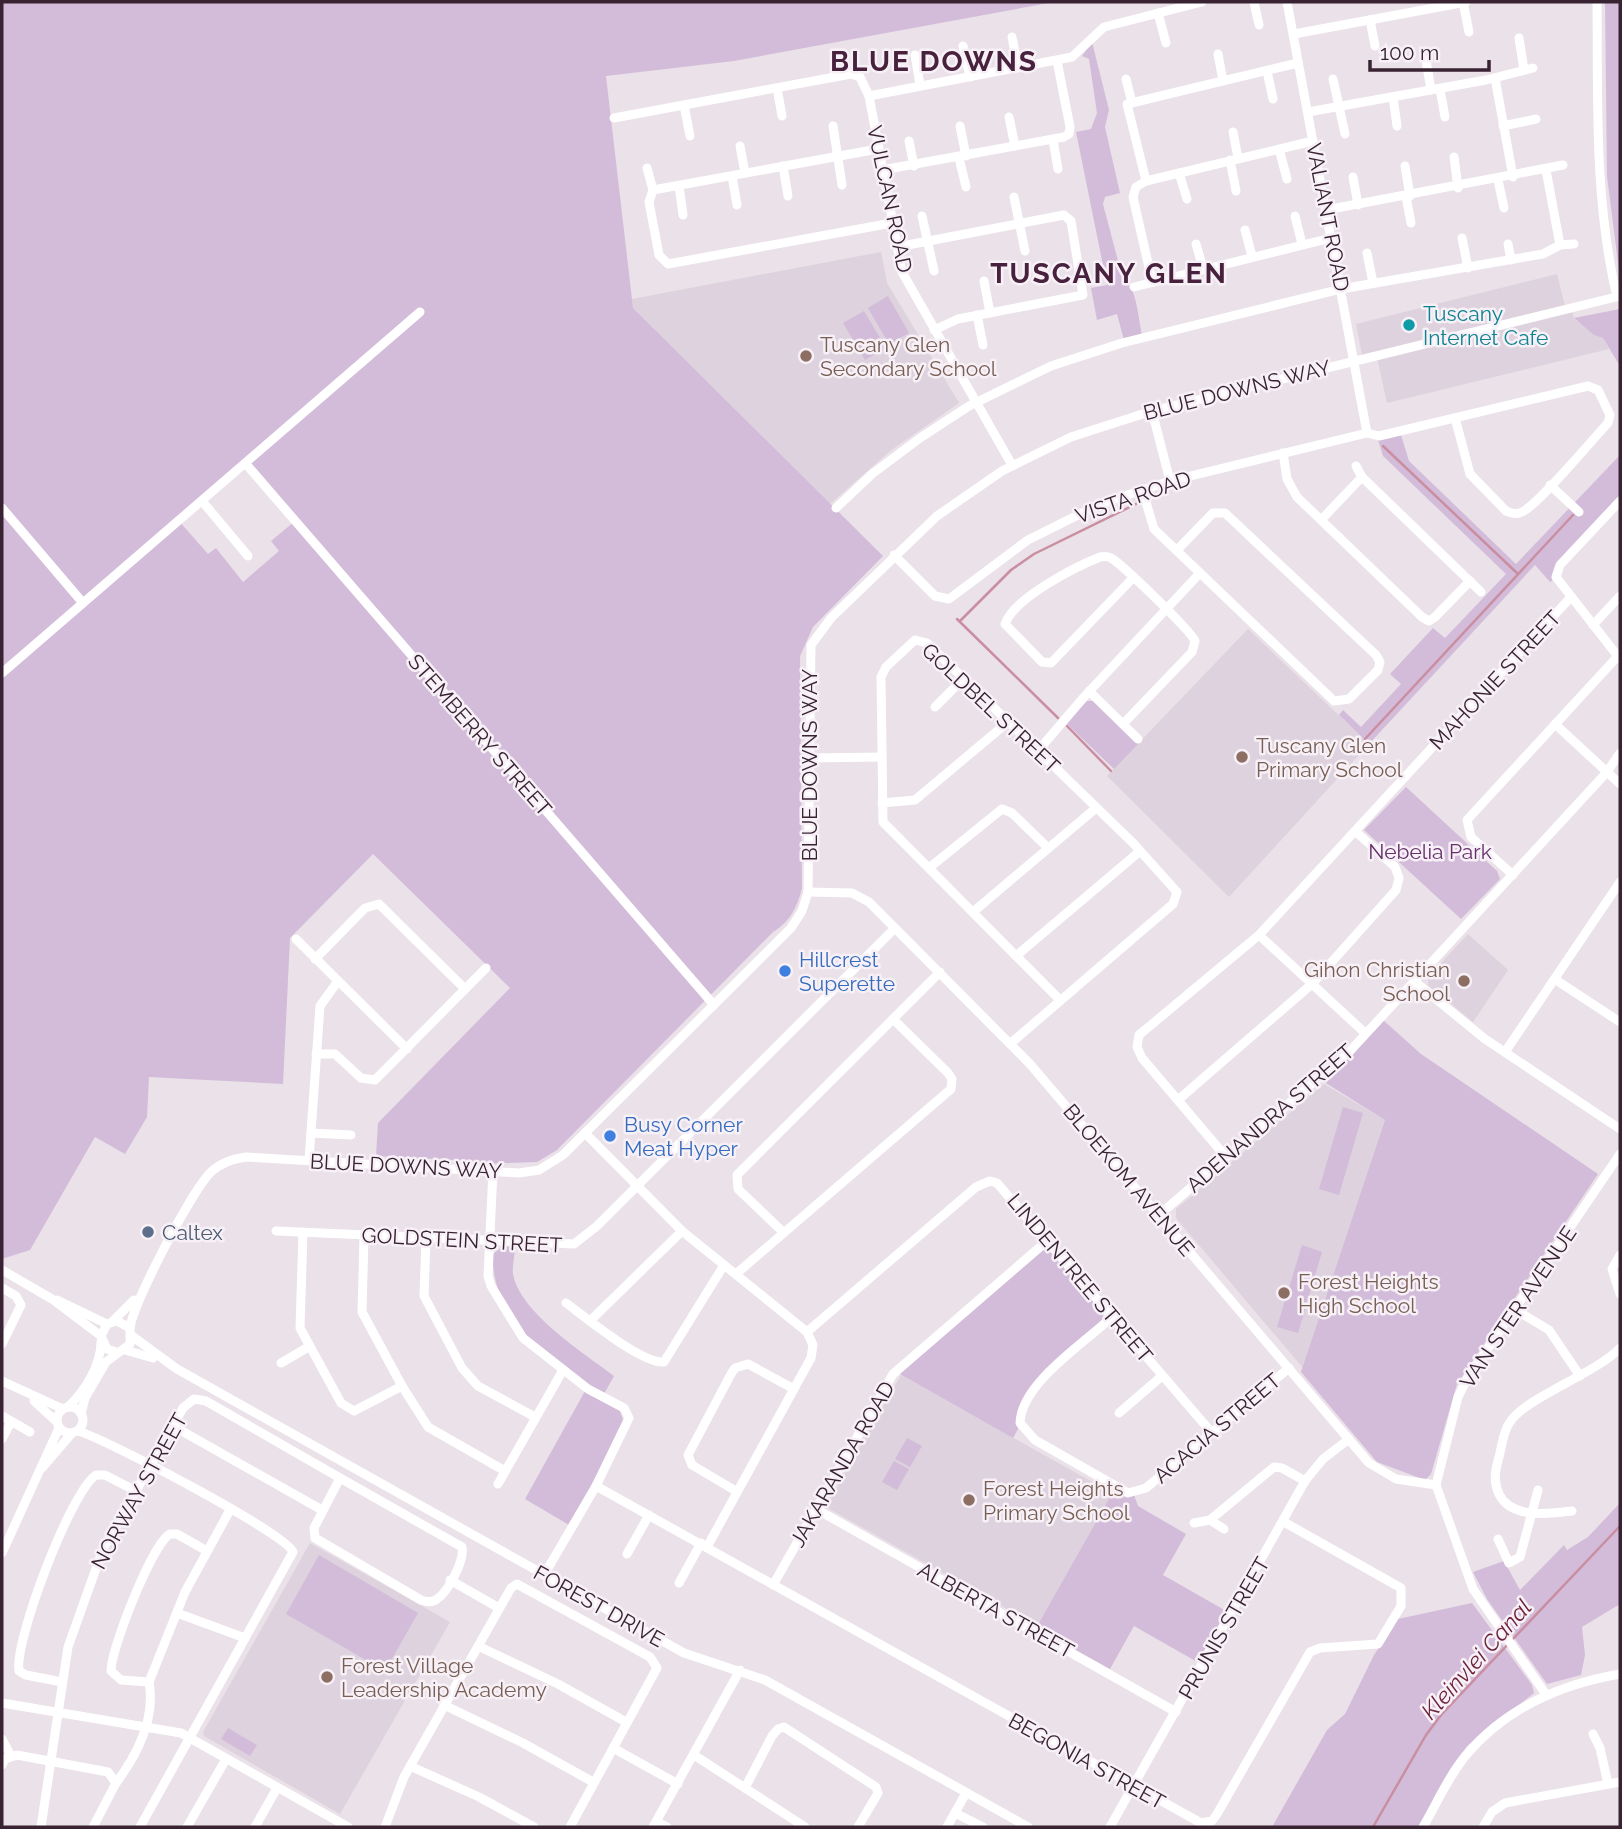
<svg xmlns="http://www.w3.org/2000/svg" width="1622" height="1829" font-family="Raleway,sans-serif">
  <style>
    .built { fill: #ddd2dd }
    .green { fill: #d3bcd9; fill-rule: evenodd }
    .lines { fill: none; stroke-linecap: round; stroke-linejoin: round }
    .stream { stroke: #ca8ea1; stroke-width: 2.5 }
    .minor { stroke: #fff; stroke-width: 9 }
    .culture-dot { fill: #0f9aa8; stroke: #f7f1f7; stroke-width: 2.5 }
    .education-dot { fill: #8d6e63; stroke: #f7f1f7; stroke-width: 2.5 }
    .shop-dot { fill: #3f7fe0; stroke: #f7f1f7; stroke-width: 2.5 }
    .service-dot { fill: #5c6f8a; stroke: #f7f1f7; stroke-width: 2.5 }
    .labels { text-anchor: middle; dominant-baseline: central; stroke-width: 5; stroke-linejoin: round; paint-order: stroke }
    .street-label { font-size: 21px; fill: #392333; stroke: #f7f1f7 }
    .culture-label { font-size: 21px; fill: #0d838f; stroke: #f7f1f7; text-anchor: start }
    .education-label { font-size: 21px; fill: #785e54; stroke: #f7f1f7; text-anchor: start }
    .park-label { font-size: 21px; fill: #66316b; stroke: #f7f1f7 }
    .shop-label { font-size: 21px; fill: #366cbe; stroke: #f7f1f7; text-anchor: start }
    .service-label { font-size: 21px; fill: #4e5e75; stroke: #f7f1f7; text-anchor: start }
    .water-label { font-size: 23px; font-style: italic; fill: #6e233a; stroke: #f7f1f7 }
    .district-label { font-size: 28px; font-weight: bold; letter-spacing: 2px; fill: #48213d; stroke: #f7f1f7 }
  </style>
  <rect width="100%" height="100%" fill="#eae1e9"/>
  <g class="built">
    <polygon points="881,252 887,283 959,403 890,451 830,504 633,308 632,299"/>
    <polygon points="1557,274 1566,310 1571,309 1575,320 1603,338 1609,349 1387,403 1377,357 1363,360 1356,324"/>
    <polygon points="1248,629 1369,744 1229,897 1107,776"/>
    <polygon points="1468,934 1508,970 1473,1022 1428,985 1428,977"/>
    <polygon points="1324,1084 1385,1120 1303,1368 1176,1218 1176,1209"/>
    <polygon points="901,1375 1112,1493 1037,1626 826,1507"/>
    <polygon points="310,1543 450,1622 340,1814 204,1736 203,1732"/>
  </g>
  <g class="green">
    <path d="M 2,2 L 1054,2 L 734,61 L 606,76 L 633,308 L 883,556 L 813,627 L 800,656 L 802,888 C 797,907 791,921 773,932 L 557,1150 L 537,1162 L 482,1164 L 474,1161 L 376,1156 L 378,1123 L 510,988 L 373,854 L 290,938 L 283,1084 L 149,1077 L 147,1117 L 125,1154 L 95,1137 L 30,1250 L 2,1259 ZM 246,466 L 294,522 L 271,541 L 279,551 L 243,582 L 216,548 L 208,554 L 179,521 Z"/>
    <polygon points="1605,2 1620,2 1620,278 1607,176"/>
    <path d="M 1092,42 L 1109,110 L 1105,127 L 1120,193 L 1105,197 L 1103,204 L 1122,276 C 1137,287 1138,317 1142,335 L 1124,340 L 1117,314 L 1097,320 L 1091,288 L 1107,285 L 1076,132 L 1091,129 L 1097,113 L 1089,59 L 1082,56 Z"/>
    <polygon points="888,296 909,333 889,344 868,308"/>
    <polygon points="1620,309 1620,366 1603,338 1594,335 1574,318"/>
    <polygon points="864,311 886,348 865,360 843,323"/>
    <polygon points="1401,435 1409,461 1516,564 1620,455 1620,495 1555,567 1553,580 1550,582 1535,565 1369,744 1339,715 1343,710 1361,727 1401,684 1390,674 1433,628 1445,638 1506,574 1383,456 1378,440"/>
    <polygon points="1087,701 1095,701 1139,743 1114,769 1066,723"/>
    <polygon points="1406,787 1497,871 1500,879 1461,919 1364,830"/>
    <polygon points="1383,1020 1421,1054 1598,1174 1457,1384 1431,1474 1425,1480 1377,1462 1301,1372 1385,1120 1321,1080"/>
    <polygon points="1343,1107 1363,1113 1339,1195 1319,1189"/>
    <polygon points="1302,1245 1322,1252 1298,1333 1277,1327"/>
    <path d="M 503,1246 L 515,1247 C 515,1255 512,1266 513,1274 C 520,1313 584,1353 614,1376 L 604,1394 C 553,1365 490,1318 493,1254 Z"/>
    <polygon points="1043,1250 1052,1252 1102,1310 1103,1320 1051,1366 1017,1421 1018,1429 1013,1438 898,1373"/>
    <polygon points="585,1391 620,1411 625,1426 569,1525 525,1499"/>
    <polygon points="907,1438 922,1446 910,1467 895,1459"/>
    <polygon points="894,1461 909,1469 897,1490 882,1482"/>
    <polygon points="1115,1488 1134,1495 1138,1506 1186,1534 1163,1575 1228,1612 1199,1663 1134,1626 1110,1669 1036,1628"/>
    <polygon points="1620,1503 1620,1604 1582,1627 1585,1655 1581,1675 1547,1684 1487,1599 1473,1572 1504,1561 1520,1590 1564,1545 1567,1550 1588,1537"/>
    <polygon points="319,1555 418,1613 385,1671 286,1614"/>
    <polygon points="1472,1603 1532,1685 1534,1693 1467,1746 1418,1827 1272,1827 1327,1730 1345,1714 1374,1655 1398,1619"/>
    <polygon points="228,1728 257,1745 250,1756 221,1739"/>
  </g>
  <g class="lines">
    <g class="stream">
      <polyline points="1383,446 1518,574"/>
      <polyline points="957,619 1058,718"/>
      <polyline points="960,621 1011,570 1034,554 1138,503"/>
      <polyline points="1067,726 1111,771"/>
      <polyline points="1365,739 1573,515"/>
      <polyline points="1373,1827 1426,1735 1441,1715 1620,1526"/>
    </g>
    <g class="minor">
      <polyline points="1254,2 1259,25"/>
      <polyline points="1287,2 1367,433"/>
      <polyline points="1463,2 1469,32"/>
      <path d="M 1597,2 C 1598,101 1594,200 1617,297"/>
      <polyline points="1158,13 1166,43"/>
      <polyline points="1370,20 1375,46"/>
      <polyline points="1294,34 1466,2"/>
      <polyline points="1012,37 1018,68"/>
      <polyline points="1519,38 1524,70"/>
      <polyline points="963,46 970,77"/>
      <polyline points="1218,54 1223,81"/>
      <polyline points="915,55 920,85"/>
      <polyline points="1426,60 1431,90"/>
      <polyline points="1267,71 1273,99"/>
      <polyline points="1495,78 1513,177"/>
      <polyline points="1126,79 1132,103"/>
      <polyline points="1333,79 1345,134"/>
      <polyline points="777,88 782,116"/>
      <polyline points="1440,89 1445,117"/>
      <polyline points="869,96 1072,57 1104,27 1202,2"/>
      <polyline points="1393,97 1397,126"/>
      <polyline points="684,105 690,136"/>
      <polyline points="1308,112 1486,80 1533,68"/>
      <polyline points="1009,117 1015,146"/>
      <polyline points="614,118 851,74 860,77 869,96 902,272 1012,465"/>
      <polyline points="833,126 842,185"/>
      <polyline points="960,126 966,156"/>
      <polyline points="1503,126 1536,119"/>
      <polyline points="1233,132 1238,158"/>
      <polyline points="1053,140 1058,169"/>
      <polyline points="909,141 914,166"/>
      <polyline points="740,146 745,173"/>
      <polyline points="1279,149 1287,179"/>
      <polyline points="1454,157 1458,188"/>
      <polyline points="959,158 966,187"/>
      <polyline points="1230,160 1236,191"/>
      <polyline points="783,166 788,196"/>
      <polyline points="1405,166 1410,196"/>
      <polyline points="647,168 653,190 649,202 659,255 668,264 892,223"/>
      <polyline points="882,170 1064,137 1069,134 1070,127 1057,61"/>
      <polyline points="1546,170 1560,245"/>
      <polyline points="1179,173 1187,199"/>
      <polyline points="732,176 737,205"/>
      <polyline points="1353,177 1358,205"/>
      <polyline points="1498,180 1504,208"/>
      <polyline points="1146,181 1127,104 1298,63"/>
      <polyline points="679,186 683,215"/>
      <polyline points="653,190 878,149"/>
      <polyline points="1014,197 1025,251"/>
      <polyline points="1406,197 1411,223"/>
      <polyline points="1326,210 1563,165"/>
      <polyline points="922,216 934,271"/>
      <polyline points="1295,216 1302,244"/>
      <polyline points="1245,230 1252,256"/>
      <polyline points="1462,238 1468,268"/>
      <polyline points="1196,244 1203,268"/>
      <polyline points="1508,244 1511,260"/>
      <polyline points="897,247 1064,215 1071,221 1083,295 958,319 934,330"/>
      <polyline points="1367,253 1373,283"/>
      <polyline points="984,281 990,313"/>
      <polyline points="1152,281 1133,197 1136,187 1146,181 1313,141"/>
      <polyline points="1134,287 1331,238"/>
      <polyline points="977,315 983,345"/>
      <polyline points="1152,411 1170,481"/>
      <polyline points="1283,453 1287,479 1297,497 1422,617 1429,621 1435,617 1470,581"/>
      <polyline points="246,464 714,1005"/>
      <polyline points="1356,466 1362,477 1481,592"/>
      <polyline points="1550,485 1579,512"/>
      <polyline points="1142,489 1154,529 1334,701 1349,699 1378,670 1380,662 1376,655 1225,513 1213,513 1177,550"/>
      <polyline points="202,501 248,556"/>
      <polyline points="1620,501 1560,565 1556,577 1620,659"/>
      <polyline points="2,508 83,603"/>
      <polyline points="836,508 872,474 920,438 969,406 1051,366 1122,343 1341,289 1543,254 1560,245 1574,244"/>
      <polyline points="1321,520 1362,477"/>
      <path d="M 894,555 L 935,596 L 949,599 L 1028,540 L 1100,504 L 1170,481 L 1367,433 L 1379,436 L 1588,386 L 1598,390 L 1610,415 L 1608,423 C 1591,441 1539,504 1522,512 C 1516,515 1511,513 1506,511 L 1470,474 L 1455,418"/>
      <polyline points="1593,625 1620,596"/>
      <polyline points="2,673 420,312"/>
      <polyline points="1089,691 1138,739"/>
      <polyline points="935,707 963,679"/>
      <path d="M 1123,724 L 1192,652 L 1195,641 C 1190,630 1123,565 1111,558 C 1107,556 1105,556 1100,557 C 1075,567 1014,598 1005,624 L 1042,662 L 1051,663 L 1133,578"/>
      <polyline points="1555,724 1620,784"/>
      <polyline points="1037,752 1084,697 1200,573"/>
      <polyline points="808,758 882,757"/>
      <polyline points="882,803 915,800 1008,722"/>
      <polyline points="929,868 1002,809 1012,813 1048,848"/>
      <polyline points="1513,875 1471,837 1467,820 1618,656"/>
      <polyline points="808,892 852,893 869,902 1030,1064 1369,1463 1396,1479 1436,1485"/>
      <polyline points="973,912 1096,808"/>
      <polyline points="1259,935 1365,1033"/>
      <polyline points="296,939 407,1049"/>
      <polyline points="1016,956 1139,852"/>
      <polyline points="315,959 365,908 379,904 465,989"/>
      <polyline points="1556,980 1620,1022"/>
      <polyline points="1414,981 1485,1039 1620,1129"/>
      <polyline points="1011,1043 1173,904 1177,892 1133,843 927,643 915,640 886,667 881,677 883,822 1059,999"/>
      <polyline points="1505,1052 1620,882"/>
      <polyline points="316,1054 335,1054 361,1078 375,1080 486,968"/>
      <polyline points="1178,1100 1312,984 1396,890 1399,878 1395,867 1355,831"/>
      <polyline points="311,1133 351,1135"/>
      <polyline points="585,1133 682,1231 807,1332 813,1345 811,1358 707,1547"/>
      <polyline points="1226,1157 1142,1058 1137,1047 1139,1035 1259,935 1571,597"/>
      <polyline points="309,1160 320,1006 338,981"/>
      <polyline points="493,1171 488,1276 491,1286 523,1338 588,1389 624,1408 629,1418 596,1486 544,1575"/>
      <polyline points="1159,1215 1350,1051 1607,772 1620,753"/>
      <polyline points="276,1231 574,1244 597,1226 895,928"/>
      <polyline points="303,1232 300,1328 341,1403 354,1411 402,1386"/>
      <polyline points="783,1232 738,1189 737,1175 940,972"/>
      <polyline points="364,1236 362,1312 402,1386 428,1427 505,1471"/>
      <polyline points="426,1239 424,1296 462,1368 478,1386 535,1417"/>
      <polyline points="1620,1255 1612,1269 1620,1294"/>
      <polyline points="2,1270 52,1299 101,1336"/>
      <polyline points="736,1274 951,1089 952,1079 948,1073 893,1019"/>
      <polyline points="2,1288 16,1296 21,1305 2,1344"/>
      <polyline points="57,1300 107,1324"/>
      <path d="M 566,1303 C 585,1317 642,1364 664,1362 L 724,1265"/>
      <polyline points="1514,1309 1549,1330 1580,1376"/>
      <path d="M 1113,1316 C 1086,1342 1021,1383 1020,1423 L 1035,1440 L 1128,1493 L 1146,1488 L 1289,1368"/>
      <polyline points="113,1321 134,1300"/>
      <polyline points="590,1321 682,1231"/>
      <path d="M 130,1328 C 133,1303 193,1188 212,1171 C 222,1162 233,1159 246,1157 L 519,1173 L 539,1170 L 563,1155 L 791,928 L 802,911 L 808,892 L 811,645 L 831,618 L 937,516 L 1002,471 L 1071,437 L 1152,411 L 1620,296"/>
      <polyline points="807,1332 976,1187 990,1181 997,1183 1212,1433"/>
      <polyline points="132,1336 177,1369 684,1653 765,1680 1028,1827"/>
      <polyline points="125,1350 153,1358"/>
      <polyline points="281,1363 310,1346"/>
      <polyline points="2,1381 63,1409"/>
      <polyline points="34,1401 57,1422"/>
      <circle cx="70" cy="1420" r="13"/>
      <path d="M 68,1407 C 85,1391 101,1365 101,1342"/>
      <polyline points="1119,1413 1162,1376"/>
      <polyline points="81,1414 85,1398 106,1362 130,1344 130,1328 117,1321 107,1324 101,1336 107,1349 116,1352"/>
      <polyline points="2,1416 30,1432"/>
      <polyline points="173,1426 322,1510"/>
      <path d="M 78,1431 C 106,1439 287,1534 293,1552 L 140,1827"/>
      <polyline points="2,1439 11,1422"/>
      <polyline points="42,1468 72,1433"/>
      <path d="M 340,1478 L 462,1547 C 465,1560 448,1592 437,1599 C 432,1603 427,1602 421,1600 L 315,1538 L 314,1528 Z"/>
      <polyline points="498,1484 563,1370"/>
      <polyline points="596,1486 1201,1823 1212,1821 1217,1814 1310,1652 1320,1648 1378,1644 1401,1606 1401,1588 1284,1522"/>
      <polyline points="736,1491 692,1465 688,1455 731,1374 735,1368 748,1364 794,1389"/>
      <polyline points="816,1509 1176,1712"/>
      <path d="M 1572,1511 C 1549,1514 1511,1519 1499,1494 C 1493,1481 1495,1471 1499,1457 C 1502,1446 1503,1431 1510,1422 C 1525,1398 1595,1374 1620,1348"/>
      <polyline points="1210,1520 1224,1529"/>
      <polyline points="1194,1523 1210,1520 1274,1467 1282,1468 1305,1481"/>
      <polyline points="1498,1539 1509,1563 1520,1557 1538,1490"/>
      <polyline points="2,1553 59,1428"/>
      <polyline points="627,1554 649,1515"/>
      <polyline points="450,1580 499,1608"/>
      <polyline points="679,1583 701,1543"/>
      <polyline points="773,1585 893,1374 1047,1241"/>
      <polyline points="177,1613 245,1638"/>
      <polyline points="478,1646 558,1684 626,1722"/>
      <path d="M 62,1682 L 26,1675 L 19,1671 C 14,1641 71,1491 96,1475 L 105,1475 L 136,1491"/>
      <path d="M 149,1682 L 121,1680 L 111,1671 C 111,1649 152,1544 170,1534 L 177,1534 L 207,1551"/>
      <polyline points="1545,1693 1473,1589 1436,1485 1458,1397 1467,1379 1620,1154"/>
      <polyline points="2,1703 181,1733 348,1827"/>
      <polyline points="444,1705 523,1743 593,1782"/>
      <polyline points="1593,1734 1600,1748 1608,1784"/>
      <polyline points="2,1739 11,1756"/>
      <polyline points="613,1748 678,1784"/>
      <polyline points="694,1755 805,1827"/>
      <polyline points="2,1765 5,1759 17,1755 108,1772 116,1783 93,1827"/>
      <polyline points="410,1766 479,1797 534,1827"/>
      <path d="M 116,1783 C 137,1755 156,1720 149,1682 L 185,1592 L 230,1510"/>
      <polyline points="745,1788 772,1736 778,1729 784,1727 876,1787 878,1793 858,1827"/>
      <polyline points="955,1813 983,1827"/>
      <polyline points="657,1822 667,1827"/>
      <polyline points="41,1827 68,1647 103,1549 183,1408 194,1399 206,1401 340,1478"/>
      <polyline points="187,1827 226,1759"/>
      <polyline points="255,1827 277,1788"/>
      <polyline points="385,1827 404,1777 511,1588 517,1584 650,1657 657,1668 570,1827"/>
      <polyline points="653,1827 740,1670"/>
      <polyline points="947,1827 966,1793"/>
      <polyline points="1110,1827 1305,1481 1323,1459 1349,1439"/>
      <path d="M 1423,1827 C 1437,1803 1449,1775 1467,1754 C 1507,1707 1562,1684 1620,1674"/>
      <polyline points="1483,1827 1492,1812 1505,1803 1620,1782"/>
    </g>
  </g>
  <circle class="culture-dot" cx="1409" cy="325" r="7"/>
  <g class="education-dot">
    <circle cx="806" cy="356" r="7"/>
    <circle cx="1242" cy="757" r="7"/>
    <circle cx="1464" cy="981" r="7"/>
    <circle cx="1284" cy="1293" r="7"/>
    <circle cx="969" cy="1500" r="7"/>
    <circle cx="327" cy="1677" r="7"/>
  </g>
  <g class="shop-dot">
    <circle cx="785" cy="971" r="7"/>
    <circle cx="610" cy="1136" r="7"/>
  </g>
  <circle class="service-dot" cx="148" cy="1232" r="7"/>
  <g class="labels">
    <g class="street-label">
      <text transform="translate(890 199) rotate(78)">VULCAN ROAD</text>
      <text transform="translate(1328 217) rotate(79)">VALIANT ROAD</text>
      <text transform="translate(1237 390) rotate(-14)">BLUE DOWNS WAY</text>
      <text transform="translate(1133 497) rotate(-19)">VISTA ROAD</text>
      <text transform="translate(1495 680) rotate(-47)">MAHONIE STREET</text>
      <text transform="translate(991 708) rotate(43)">GOLDBEL STREET</text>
      <text transform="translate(480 735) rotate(49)">STEMBERRY STREET</text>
      <text transform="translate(809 765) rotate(-90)">BLUE DOWNS WAY</text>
      <text transform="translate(1270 1118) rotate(-41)">ADENANDRA STREET</text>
      <text transform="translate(406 1166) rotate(3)">BLUE DOWNS WAY</text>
      <text transform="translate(1129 1180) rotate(50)">BLOEKOM AVENUE</text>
      <text transform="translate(462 1240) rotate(3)">GOLDSTEIN STREET</text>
      <text transform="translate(1080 1278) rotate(50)">LINDENTREE STREET</text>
      <text transform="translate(1518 1307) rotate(-56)">VAN STER AVENUE</text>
      <text transform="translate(1217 1428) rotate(-40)">ACACIA STREET</text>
      <text transform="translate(842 1464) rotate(-60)">JAKARANDA ROAD</text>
      <text transform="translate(139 1491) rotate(-61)">NORWAY STREET</text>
      <text transform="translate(599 1606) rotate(29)">FOREST DRIVE</text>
      <text transform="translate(996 1610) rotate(29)">ALBERTA STREET</text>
      <text transform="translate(1224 1628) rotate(-60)">PRUNIS STREET</text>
      <text transform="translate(1087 1761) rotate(29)">BEGONIA STREET</text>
    </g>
    <g class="culture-label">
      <text x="1423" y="313">Tuscany<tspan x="1423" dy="24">Internet Cafe</tspan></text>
    </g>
    <g class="education-label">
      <text x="820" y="344">Tuscany Glen<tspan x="820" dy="24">Secondary School</tspan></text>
      <text x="1256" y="745">Tuscany Glen<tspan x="1256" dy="24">Primary School</tspan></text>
      <text x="1450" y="969" text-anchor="end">Gihon Christian<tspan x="1450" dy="24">School</tspan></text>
      <text x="1298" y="1281">Forest Heights<tspan x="1298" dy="24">High School</tspan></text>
      <text x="983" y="1488">Forest Heights<tspan x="983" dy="24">Primary School</tspan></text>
      <text x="341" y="1665">Forest Village<tspan x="341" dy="24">Leadership Academy</tspan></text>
    </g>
    <g class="park-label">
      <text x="1430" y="851">Nebelia Park</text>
    </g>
    <g class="shop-label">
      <text x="799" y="959">Hillcrest<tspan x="799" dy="24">Superette</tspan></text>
      <text x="624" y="1124">Busy Corner<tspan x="624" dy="24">Meat Hyper</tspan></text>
    </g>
    <g class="service-label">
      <text x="162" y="1232">Caltex</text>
    </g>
    <g class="water-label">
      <text transform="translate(1476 1659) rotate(-48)">Kleinvlei Canal</text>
    </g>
    <g class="district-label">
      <text x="934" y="61">BLUE DOWNS</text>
      <text x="1109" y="273">TUSCANY GLEN</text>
    </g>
  </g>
  <rect width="1622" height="1829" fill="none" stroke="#392333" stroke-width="7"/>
  <path d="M1370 60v10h119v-10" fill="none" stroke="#392333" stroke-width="3.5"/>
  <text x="1380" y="60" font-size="21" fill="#392333" stroke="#f7f1f7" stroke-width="5" paint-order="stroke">100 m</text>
</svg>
